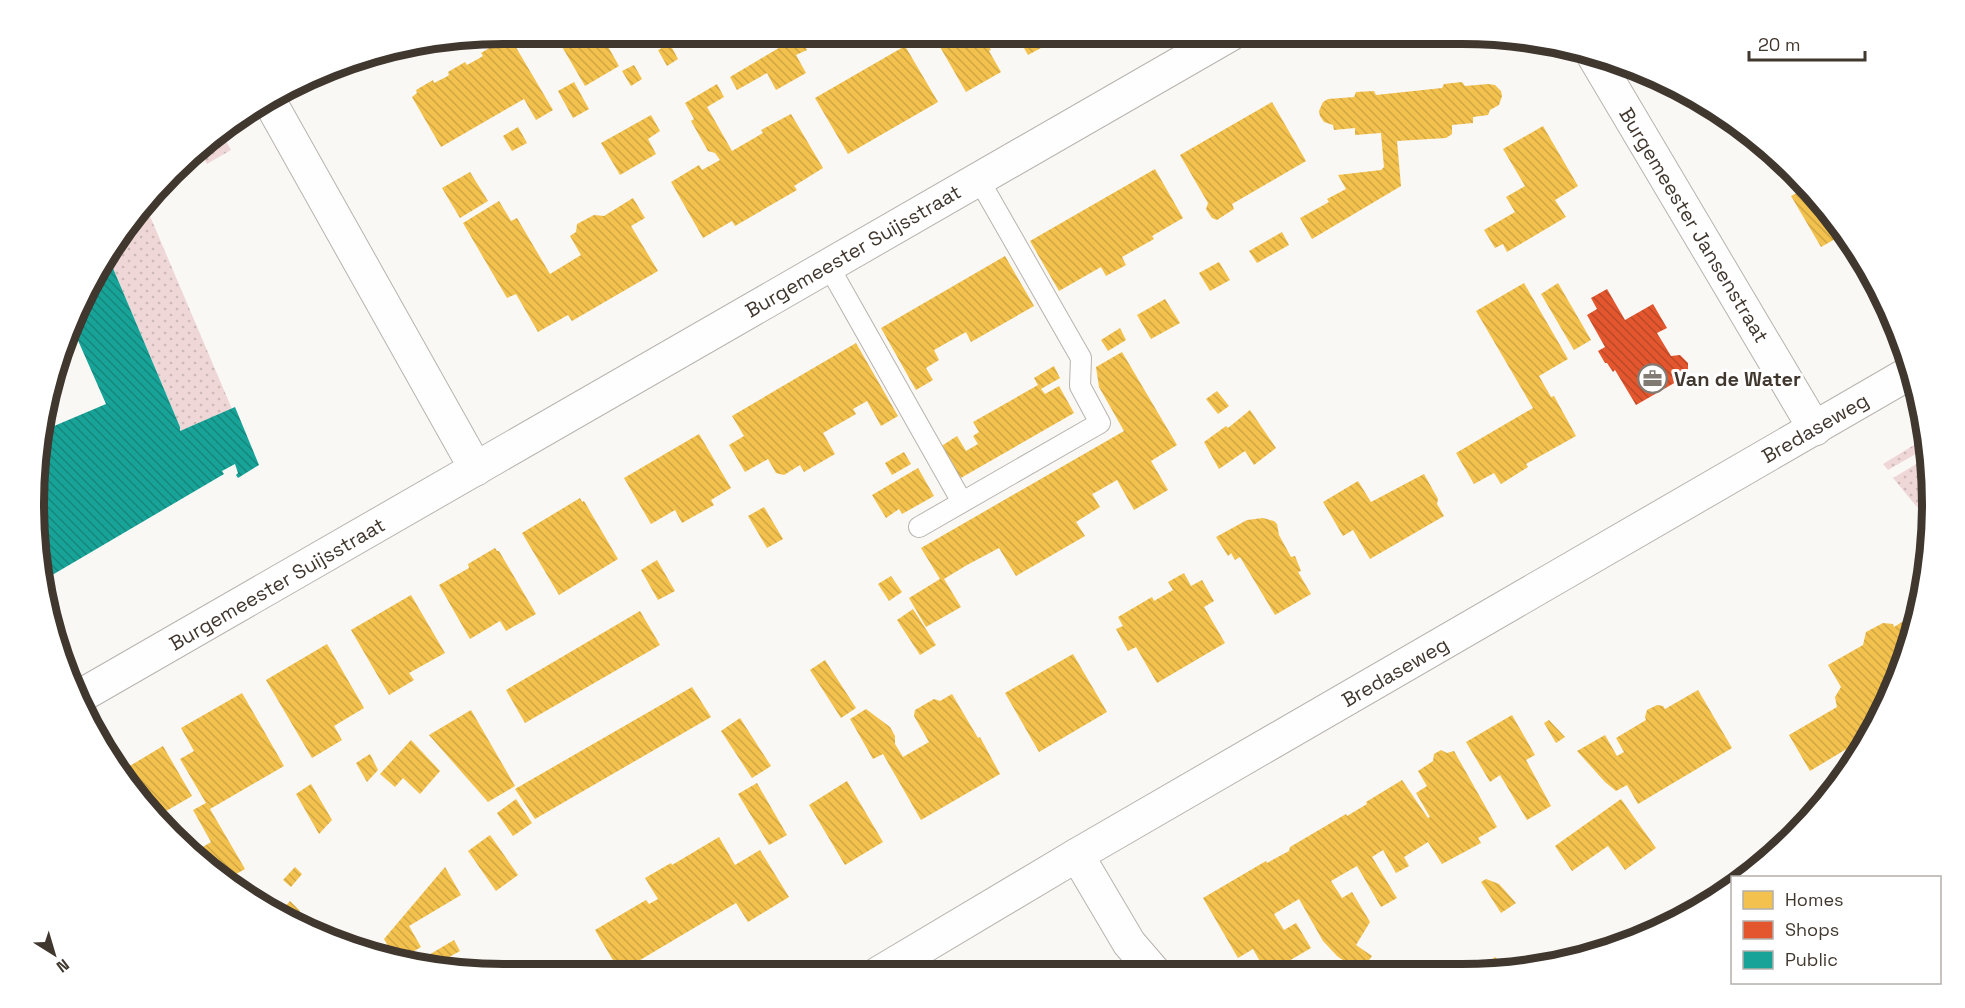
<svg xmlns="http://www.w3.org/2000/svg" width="1965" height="1008" font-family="'Space Grotesk',sans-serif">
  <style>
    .grass { fill: url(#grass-dots) }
    .homes { fill: url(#homes-back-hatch) }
    .shops { fill: url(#shops-back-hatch) }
    .public { fill: url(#public-back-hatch) }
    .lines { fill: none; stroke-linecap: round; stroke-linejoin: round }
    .service-casing { stroke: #b8b3ae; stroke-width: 22 }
    .minor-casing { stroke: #b8b3ae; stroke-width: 35 }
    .tertiary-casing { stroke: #b8b3ae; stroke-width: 35 }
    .service { stroke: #fefefe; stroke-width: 20 }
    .minor { stroke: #fefefe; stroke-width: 33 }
    .tertiary { stroke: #fefefe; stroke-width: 33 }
    .labels { text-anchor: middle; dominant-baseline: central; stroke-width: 6; stroke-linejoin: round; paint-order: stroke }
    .street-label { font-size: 20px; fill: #40372e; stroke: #fff }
    .poi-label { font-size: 20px; font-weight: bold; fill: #40372e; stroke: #fff; text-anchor: start }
    .rim { fill: none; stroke: #40372e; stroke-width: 8 }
  </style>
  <defs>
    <pattern id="grass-dots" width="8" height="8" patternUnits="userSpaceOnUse" patternTransform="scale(1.5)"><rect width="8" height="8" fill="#efd7d7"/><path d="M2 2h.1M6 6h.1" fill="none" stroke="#ceb9b9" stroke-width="1.8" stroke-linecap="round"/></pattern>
    <pattern id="homes-back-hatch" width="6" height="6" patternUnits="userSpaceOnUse" patternTransform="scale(1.5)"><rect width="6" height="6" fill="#f2c14e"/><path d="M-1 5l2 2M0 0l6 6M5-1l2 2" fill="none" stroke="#d1a644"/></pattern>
    <pattern id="shops-back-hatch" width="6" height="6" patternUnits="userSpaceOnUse" patternTransform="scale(1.5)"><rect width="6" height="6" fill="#e4572e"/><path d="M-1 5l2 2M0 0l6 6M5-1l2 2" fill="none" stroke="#ba4928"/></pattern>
    <pattern id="public-back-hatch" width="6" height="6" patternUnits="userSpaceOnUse" patternTransform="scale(1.5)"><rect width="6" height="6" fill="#17a398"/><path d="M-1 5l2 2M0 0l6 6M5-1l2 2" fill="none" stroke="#16867c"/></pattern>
  </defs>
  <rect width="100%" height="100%" fill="#faf8f5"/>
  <g class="grass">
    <polygon points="219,129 231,150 207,164 198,148"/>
    <polygon points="144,202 232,409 180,431 180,427 107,254"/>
    <polygon points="1927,437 1928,447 1888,470 1883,464"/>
    <polygon points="1928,457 1931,524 1893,478"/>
  </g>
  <g class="homes">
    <polygon points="554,33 624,33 606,43 619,66 585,86"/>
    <polygon points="697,33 712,33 715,39 704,46"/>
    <polygon points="820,33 835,33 824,40"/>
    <polygon points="932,33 978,33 983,41 985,39 991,50 989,51 1001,72 966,92"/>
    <polygon points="1016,34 1068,34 1069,37 1056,44 1054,41 1028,55"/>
    <polygon points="799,36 807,50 796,55 806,73 776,90 767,73 737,90 730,77"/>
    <polygon points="511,39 553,110 536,120 524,99 441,147 412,97 417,93 416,90 433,80 434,83 446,77 449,75 448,72 465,62 467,65 478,59 483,56 481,53 498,43 500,46"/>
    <polygon points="670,44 678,59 667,66 658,50"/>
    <polygon points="905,46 938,102 848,154 815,98"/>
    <polygon points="634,65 642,79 631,86 622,71"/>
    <polygon points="574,82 589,109 573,118 558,91"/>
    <polygon points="1462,82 1465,86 1488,84 1495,85 1501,91 1502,96 1499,105 1490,110 1488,115 1473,117 1473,123 1452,125 1452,134 1446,138 1397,141 1401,186 1312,239 1300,218 1329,202 1327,199 1346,189 1338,175 1381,170 1384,167 1381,133 1355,135 1355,128 1334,130 1333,125 1324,122 1320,116 1319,111 1323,102 1328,99 1354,97 1356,92 1374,91 1376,95 1442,88 1444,84"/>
    <polygon points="717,84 724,97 707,107 732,151 763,133 761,130 791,114 823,168 794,186 797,190 735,226 732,221 703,238 671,182 699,165 702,170 720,160 715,153 708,151 691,121 694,119 685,103"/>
    <polygon points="1272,102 1306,161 1232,204 1234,209 1217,220 1212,218 1206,209 1208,203 1180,155"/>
    <polygon points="651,115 660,131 648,139 656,154 620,175 601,143"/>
    <polygon points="1543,126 1578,186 1555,200 1566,217 1507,252 1503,244 1495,248 1484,230 1515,212 1506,197 1525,186 1503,149"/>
    <polygon points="518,127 527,143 512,151 503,136"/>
    <polygon points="198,148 204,159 164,182 163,181"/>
    <polygon points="1155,169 1183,218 1152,236 1154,239 1122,257 1126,265 1106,276 1101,267 1059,291 1030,241"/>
    <polygon points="470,172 488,201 460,218 442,188"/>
    <polygon points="1808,187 1815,193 1844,234 1821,247 1791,196"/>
    <polygon points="633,198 645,218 631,226 658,271 572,321 568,315 538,332 516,294 507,298 463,223 499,201 511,221 517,218 550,274 581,255 570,236 576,232 577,224 594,215 604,216"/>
    <polygon points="1282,232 1289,245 1257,263 1249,251"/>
    <polygon points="1005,256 1034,306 971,342 966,332 934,350 939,360 926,368 933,380 916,390 881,328"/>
    <polygon points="1219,262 1230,280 1210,291 1199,273"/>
    <polygon points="1524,283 1568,359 1539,376 1551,397 1554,396 1576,436 1526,464 1528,467 1501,484 1494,473 1474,484 1456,453 1533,408 1476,311"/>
    <polygon points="1558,283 1591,340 1574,350 1541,294"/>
    <polygon points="1165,299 1180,323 1151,339 1137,315"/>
    <polygon points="1120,328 1126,340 1108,351 1101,340"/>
    <polygon points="856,343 898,416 881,426 867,401 853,409 856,414 823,433 835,454 804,472 800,465 784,475 776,473 768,459 745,472 729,445 744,436 732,416"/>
    <polygon points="1122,352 1177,445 1151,461 1168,490 1134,510 1117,480 1098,491 1092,494 1100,507 1076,522 1085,536 1016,576 999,548 967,565 944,579 961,607 926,627 909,598 940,579 921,548 1124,431 1099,387 1096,367"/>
    <polygon points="1054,366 1060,378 1041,389 1045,394 1059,386 1074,413 959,479 940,447 957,436 966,451 978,444 973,436 979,432 973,422 1038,385 1034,378"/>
    <polygon points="1217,391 1229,406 1218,414 1206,399"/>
    <polygon points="1250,410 1276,448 1254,465 1245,451 1219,469 1204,442 1226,426 1228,428"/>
    <polygon points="699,434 731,488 711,500 714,505 682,523 675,510 651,524 624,478"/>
    <polygon points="904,452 911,464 892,475 885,463"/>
    <polygon points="918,468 934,496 902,514 899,509 886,518 872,495"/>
    <polygon points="1424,474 1438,499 1437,504 1444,516 1370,559 1353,530 1343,536 1323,502 1358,481 1371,502"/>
    <polygon points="580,498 582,502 584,501 618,559 559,595 522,533"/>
    <polygon points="764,507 783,539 767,548 748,516"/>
    <polygon points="1263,518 1274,521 1277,524 1279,535 1291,557 1295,556 1301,571 1298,572 1311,594 1275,615 1240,557 1235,560 1231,553 1228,556 1216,537 1247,520"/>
    <polygon points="495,548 497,551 499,551 536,614 506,631 500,621 470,639 439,585 469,568 468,564"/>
    <polygon points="657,560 675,591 658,600 641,570"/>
    <polygon points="1184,573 1191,586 1202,580 1214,601 1204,607 1225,643 1157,683 1136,647 1128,651 1116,629 1123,626 1118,617 1152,597 1154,601 1173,590 1168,582"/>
    <polygon points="891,576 902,592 889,601 878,584"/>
    <polygon points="411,595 445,653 409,673 414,680 389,695 351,630"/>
    <polygon points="913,609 936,645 920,655 897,620"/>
    <polygon points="640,611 660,645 525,723 506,690"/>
    <polygon points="1918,612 1916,626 1884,712 1868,736 1810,771 1789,735 1837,707 1835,697 1841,687 1828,665 1863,645 1866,632 1883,623 1893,624 1894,627"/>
    <polygon points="327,644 364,708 334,726 342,740 312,758 266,680"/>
    <polygon points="1073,654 1107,712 1039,752 1005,693"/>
    <polygon points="825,660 856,708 841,718 810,670"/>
    <polygon points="692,687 711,717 535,819 515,789"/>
    <polygon points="1698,690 1732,748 1638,804 1627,785 1616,791 1605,782 1577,751 1605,735 1617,756 1624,752 1616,738 1646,720 1645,717 1647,710 1657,705 1663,706 1665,709"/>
    <polygon points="242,693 284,766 210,809 245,869 229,878 193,853 211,842 193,810 206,803 180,759 194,751 181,728"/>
    <polygon points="952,694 978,738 980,737 1000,774 921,820 883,754 873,759 850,719 866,709 890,727 895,736 895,744 903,757 929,742 914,716 915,710 934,699 940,701"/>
    <polygon points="471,710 515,786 488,802 429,735"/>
    <polygon points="1512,715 1535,755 1526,760 1551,806 1527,820 1500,775 1490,782 1466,742"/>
    <polygon points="740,718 771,766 752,778 721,731"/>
    <polygon points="1549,720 1565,737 1556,743 1544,723"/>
    <polygon points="411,740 440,771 420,794 403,778 395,787 380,774"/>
    <polygon points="163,746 192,796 156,817 123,770"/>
    <polygon points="1441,750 1447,753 1454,751 1497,827 1478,838 1481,843 1442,864 1428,842 1404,857 1409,866 1396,873 1383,850 1372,857 1397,898 1381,907 1357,866 1331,881 1342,898 1352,892 1370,922 1356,945 1372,956 1361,971 1358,971 1337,956 1323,941 1299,899 1274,914 1284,930 1296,923 1311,948 1282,965 1283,967 1276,972 1266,972 1253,949 1238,958 1203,898 1266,861 1267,863 1289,851 1290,847 1346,814 1347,816 1367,804 1366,802 1402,780 1428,818 1430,817 1416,793 1427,786 1418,771 1433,761 1434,754"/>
    <polygon points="370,754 378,770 367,782 356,763"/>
    <polygon points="847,781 883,842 845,865 809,805"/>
    <polygon points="757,783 787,835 769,845 738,794"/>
    <polygon points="311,784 332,820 319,834 296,794"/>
    <polygon points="516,799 532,823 513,836 497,813"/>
    <polygon points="1621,799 1656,848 1625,870 1608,846 1572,871 1555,846"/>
    <polygon points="490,835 518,875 496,891 468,851"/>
    <polygon points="719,837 735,865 760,850 789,897 748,922 736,903 620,972 595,930 646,900 649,904 658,899 645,878 671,863 672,865"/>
    <polygon points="295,867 302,874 291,887 283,880"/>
    <polygon points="445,867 461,895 409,926 421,947 397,961 384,939"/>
    <polygon points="1486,879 1499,884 1516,903 1501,913 1481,882"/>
    <polygon points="290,901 300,911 290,922 278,914"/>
    <polygon points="454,940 460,951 433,966 427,956"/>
    <polygon points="1495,957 1510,971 1481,971"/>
    <polygon points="539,961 547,974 528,974 525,969"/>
  </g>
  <polygon class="shops" points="1607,289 1625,320 1653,304 1667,328 1657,333 1671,356 1680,355 1688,363 1688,369 1683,378 1636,405 1615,370 1613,372 1607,363 1605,363 1598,351 1605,347 1587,315 1597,309 1591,298"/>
  <polygon class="public" points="107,254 180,427 180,431 235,407 259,465 238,478 236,475 238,473 235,464 222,471 224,474 42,581 37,566 42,418 47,429 106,404 73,329 96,268"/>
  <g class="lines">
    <defs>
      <g id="service">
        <polyline points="828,265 962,502"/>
        <polyline points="919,527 1100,423 1080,386 1081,358 978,178"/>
      </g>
      <g id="minor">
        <polyline points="1592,53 1815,429"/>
        <polyline points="270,102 476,469"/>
        <polyline points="77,698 1231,34"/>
        <polyline points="1077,855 1129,943 1154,972"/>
      </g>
      <polyline id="tertiary" points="879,973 1077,855 1911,372"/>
    </defs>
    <use href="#service" class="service-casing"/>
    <use href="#minor" class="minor-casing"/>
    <use href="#tertiary" class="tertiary-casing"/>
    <use href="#service" class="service"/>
    <use href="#minor" class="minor"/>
    <use href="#tertiary" class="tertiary"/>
  </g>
  <defs>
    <symbol id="office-ring" viewBox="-11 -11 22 22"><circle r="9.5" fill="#fff" stroke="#817b74" stroke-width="1.5"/><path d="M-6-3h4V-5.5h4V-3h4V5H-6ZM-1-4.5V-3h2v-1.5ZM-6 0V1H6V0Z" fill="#817b74"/></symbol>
  </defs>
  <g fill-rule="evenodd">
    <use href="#office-ring" x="1636" y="362" width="33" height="33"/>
  </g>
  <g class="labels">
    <g class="street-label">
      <text transform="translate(1694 225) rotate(59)">Burgemeester Jansenstraat</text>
      <text transform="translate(853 251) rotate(-30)">Burgemeester Suijsstraat</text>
      <text transform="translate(1815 428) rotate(-30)">Bredaseweg</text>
      <text transform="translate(277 584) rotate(-30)">Burgemeester Suijsstraat</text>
      <text transform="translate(1395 672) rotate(-30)">Bredaseweg</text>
    </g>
    <g class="poi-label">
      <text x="1674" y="379">Van de Water</text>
    </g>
  </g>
  <path d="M0 0H1965V1008H0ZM504 44H1462A460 460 0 0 1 1922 504V504A460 460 0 0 1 1462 964H504A460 460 0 0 1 44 504V504A460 460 0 0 1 504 44Z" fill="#fff" fill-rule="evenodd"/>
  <path class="rim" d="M504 44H1462A460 460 0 0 1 1922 504V504A460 460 0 0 1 1462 964H504A460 460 0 0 1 44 504V504A460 460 0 0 1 504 44Z"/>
  <rect x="1731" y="876" width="210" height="108" fill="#ffffff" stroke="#b3afab" stroke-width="1.5"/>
  <rect x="1743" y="891" width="30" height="18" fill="#f2c14e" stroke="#b3afab" stroke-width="1.5"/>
  <text x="1785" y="906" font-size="18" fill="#40372e">Homes</text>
  <rect x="1743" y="921" width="30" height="18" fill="#e4572e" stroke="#b3afab" stroke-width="1.5"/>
  <text x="1785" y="936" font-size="18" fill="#40372e">Shops</text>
  <rect x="1743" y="951" width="30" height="18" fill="#17a398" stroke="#b3afab" stroke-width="1.5"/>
  <text x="1785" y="966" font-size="18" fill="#40372e">Public</text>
  <g transform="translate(54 954) rotate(143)" stroke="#ffffff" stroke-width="4.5" paint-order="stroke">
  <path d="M0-4.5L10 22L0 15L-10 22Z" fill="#40372e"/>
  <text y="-9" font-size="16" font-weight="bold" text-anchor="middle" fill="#40372e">N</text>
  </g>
  <path d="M1749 51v9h116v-9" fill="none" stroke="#40372e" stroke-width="3"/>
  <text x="1758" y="51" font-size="18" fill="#40372e" stroke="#ffffff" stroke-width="4.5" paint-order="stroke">20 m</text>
</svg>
